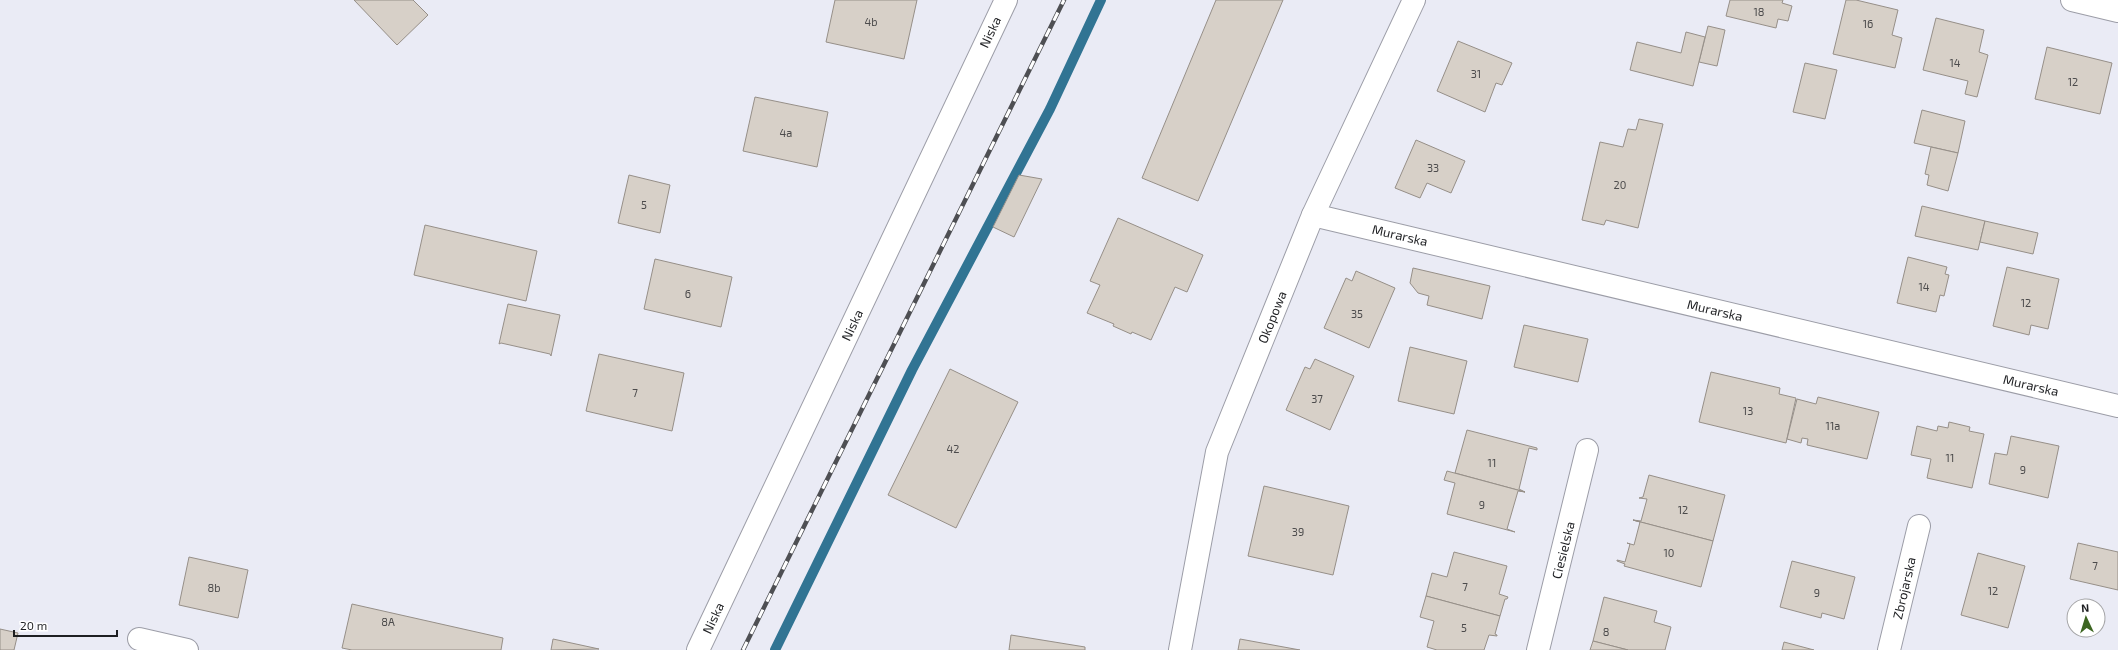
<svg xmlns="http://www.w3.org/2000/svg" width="2118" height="650" font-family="'Exo 2',sans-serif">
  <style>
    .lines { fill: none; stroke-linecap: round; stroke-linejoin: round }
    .stream { stroke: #317493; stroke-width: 10 }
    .building { fill: #d7d0c8; stroke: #968f88 }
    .minor-casing { stroke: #9c9da7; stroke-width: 24 }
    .minor { stroke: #fff; stroke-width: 22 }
    .rail-casing { stroke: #4e4f53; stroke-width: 4.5 }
    .rail { stroke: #fff; stroke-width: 3; stroke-dasharray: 9; stroke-linecap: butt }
    .labels { text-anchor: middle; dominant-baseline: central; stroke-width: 3.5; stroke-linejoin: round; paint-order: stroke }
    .number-label { font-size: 11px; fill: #4c4b4c }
    .street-label { font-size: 13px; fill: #1e1f22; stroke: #fff }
  </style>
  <rect width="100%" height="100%" fill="#eaebf5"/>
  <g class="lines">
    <polyline class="stream" points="775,650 912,370 1050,109 1101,0"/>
  </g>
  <g class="building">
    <polygon points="354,0 413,0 428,15 397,45"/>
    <polygon points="835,0 917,0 904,59 826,42"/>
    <polygon points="1216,0 1283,0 1198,201 1142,178"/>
    <polygon points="1730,0 1783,0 1782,3 1792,6 1788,21 1778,19 1776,28 1726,16"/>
    <polygon points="1846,0 1856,0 1898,10 1892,35 1902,38 1895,68 1833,54"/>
    <polygon points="1936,18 1984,30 1979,52 1988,55 1977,97 1965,94 1968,81 1923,70"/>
    <polygon points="1708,26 1725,30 1717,66 1699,62"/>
    <polygon points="1686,32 1705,37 1693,86 1630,70 1637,42 1681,53"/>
    <polygon points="1458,41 1512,63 1502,85 1496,83 1485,112 1437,91"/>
    <polygon points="2047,47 2112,63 2100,114 2035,99"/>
    <polygon points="1805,63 1837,70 1825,119 1793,112"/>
    <polygon points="755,97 828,112 817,167 743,151"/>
    <polygon points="1922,110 1965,121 1958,153 1914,143"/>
    <polygon points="1639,119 1663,124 1638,228 1606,220 1604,225 1582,220 1600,142 1623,147 1628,129 1636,130"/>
    <polygon points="1416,140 1465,161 1451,193 1427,183 1420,198 1395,188"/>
    <polygon points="1931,147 1958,153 1948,191 1927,185 1929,175 1925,174"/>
    <polygon points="629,175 670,185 660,233 618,223"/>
    <polygon points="1019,175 1042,179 1014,237 993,227"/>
    <polygon points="1922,206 1985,221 1978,250 1915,236"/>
    <polygon points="1118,218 1203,255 1187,292 1175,287 1151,340 1132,332 1131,334 1113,326 1114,324 1087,313 1100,285 1090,281"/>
    <polygon points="1985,221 2038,233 2033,254 1980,242"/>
    <polygon points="425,225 537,251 526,301 414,275"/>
    <polygon points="1908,257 1947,267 1945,274 1949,275 1944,296 1940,295 1936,312 1897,303"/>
    <polygon points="655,259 732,277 721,327 644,309"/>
    <polygon points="2007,267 2059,279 2048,329 2031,325 2029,335 1993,326"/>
    <polygon points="1413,268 1490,286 1482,319 1427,305 1429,296 1418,293 1410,283"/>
    <polygon points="1356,271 1395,288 1369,348 1324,328 1346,278 1352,281"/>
    <polygon points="508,304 560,315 551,356 550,354 501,343 499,344"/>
    <polygon points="1524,325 1588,339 1578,382 1514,367"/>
    <polygon points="1410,347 1467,361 1454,414 1398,401"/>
    <polygon points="599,354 684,373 672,431 586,411"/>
    <polygon points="1315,359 1354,376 1330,430 1286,410 1305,367 1310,369"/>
    <polygon points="950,369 1018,402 956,528 888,495"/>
    <polygon points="1711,372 1780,388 1779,394 1796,398 1786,443 1699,422"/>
    <polygon points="1818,397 1879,412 1867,459 1807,445 1808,439 1802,438 1801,443 1787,439 1797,399 1816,404"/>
    <polygon points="1949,422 1970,427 1969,431 1984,434 1972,488 1927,478 1931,459 1911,455 1917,426 1937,431 1938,426 1948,428"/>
    <polygon points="1467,430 1537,448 1537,450 1529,448 1519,489 1525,492 1455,473"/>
    <polygon points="2011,436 2059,446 2048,498 1989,484 1995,453 2007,455"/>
    <polygon points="1447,471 1525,492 1518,491 1507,529 1515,532 1447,514 1455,483 1444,480"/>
    <polygon points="1649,475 1725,495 1713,541 1633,520 1641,521 1647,499 1639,498 1643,497"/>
    <polygon points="1264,486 1349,506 1333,575 1248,556"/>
    <polygon points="1633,520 1713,541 1701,587 1624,566 1625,564 1617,561 1617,560 1625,562 1630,544 1627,543 1634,545 1640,522"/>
    <polygon points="2078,543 2118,552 2118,590 2070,579"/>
    <polygon points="1454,552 1507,566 1499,594 1508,597 1507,599 1505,599 1500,616 1426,596 1432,573 1447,577"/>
    <polygon points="1978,553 2025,566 2008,628 1961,615"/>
    <polygon points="189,557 248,570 238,618 179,605"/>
    <polygon points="1792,561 1855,577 1844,619 1822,613 1821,618 1780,607"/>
    <polygon points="1426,596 1500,616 1495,634 1497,635 1497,636 1489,635 1484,650 1437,650 1427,647 1434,621 1420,617"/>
    <polygon points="1604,597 1657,611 1654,622 1671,627 1665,650 1628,650 1593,641"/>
    <polygon points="352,604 503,638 501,650 352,650 342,648"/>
    <polygon points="0,629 18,633 14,650 0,650"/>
    <polygon points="1011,635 1085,647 1085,650 1009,650"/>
    <polygon points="553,639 599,649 551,650"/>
    <polygon points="1240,639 1300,650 1238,650"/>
    <polygon points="1593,641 1628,650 1590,650"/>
    <polygon points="1784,642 1814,650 1782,650"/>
  </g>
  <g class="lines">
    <defs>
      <g id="minor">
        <polyline points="2072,0 2118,11"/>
        <polyline points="1313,215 2118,406"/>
        <polyline points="139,639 187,650"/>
        <polyline points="698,650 1006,0"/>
        <polyline points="1180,650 1217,452 1313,215 1414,0"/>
        <polyline points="1538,650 1587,450"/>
        <polyline points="1889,650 1919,526"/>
      </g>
    </defs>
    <use href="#minor" class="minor-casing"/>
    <use href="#minor" class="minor"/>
    <defs>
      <polyline id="rail" points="743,650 1064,0"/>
    </defs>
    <use href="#rail" class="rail-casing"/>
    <use href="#rail" class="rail"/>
  </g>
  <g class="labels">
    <g class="number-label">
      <text x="1759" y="11">18</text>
      <text x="871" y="21">4b</text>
      <text x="1868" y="23">16</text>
      <text x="1955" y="62">14</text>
      <text x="1476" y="73">31</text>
      <text x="2073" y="81">12</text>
      <text x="786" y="132">4a</text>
      <text x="1433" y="167">33</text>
      <text x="1620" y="184">20</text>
      <text x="644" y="204">5</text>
      <text x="1924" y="286">14</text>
      <text x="688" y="293">6</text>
      <text x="2026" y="302">12</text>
      <text x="1357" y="313">35</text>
      <text x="635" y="392">7</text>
      <text x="1317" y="398">37</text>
      <text x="1748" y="410">13</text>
      <text x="1833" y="425">11a</text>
      <text x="953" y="448">42</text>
      <text x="1950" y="457">11</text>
      <text x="1492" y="462">11</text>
      <text x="2023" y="469">9</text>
      <text x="1482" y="504">9</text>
      <text x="1683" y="509">12</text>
      <text x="1298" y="531">39</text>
      <text x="1669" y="552">10</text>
      <text x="2095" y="565">7</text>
      <text x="1465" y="586">7</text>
      <text x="214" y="587">8b</text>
      <text x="1993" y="590">12</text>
      <text x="1817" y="592">9</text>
      <text x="388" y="621">8A</text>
      <text x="1464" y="627">5</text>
      <text x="1606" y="631">8</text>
    </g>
    <g class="street-label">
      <text transform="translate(990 32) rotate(-65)">Niska</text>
      <text transform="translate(1400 235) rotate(13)">Murarska</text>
      <text transform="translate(1715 310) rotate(13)">Murarska</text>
      <text transform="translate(1272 317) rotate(-68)">Okopowa</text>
      <text transform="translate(852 325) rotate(-65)">Niska</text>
      <text transform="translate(2031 385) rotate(13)">Murarska</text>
      <text transform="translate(1563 550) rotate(-76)">Ciesielska</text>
      <text transform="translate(1904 588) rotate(-77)">Zbrojarska</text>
      <text transform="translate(713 618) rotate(-65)">Niska</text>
    </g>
  </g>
  <g transform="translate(2086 618) rotate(356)"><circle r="19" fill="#ffffff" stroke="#a5a5a7"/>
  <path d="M0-3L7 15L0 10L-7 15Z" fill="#3c6521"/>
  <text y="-6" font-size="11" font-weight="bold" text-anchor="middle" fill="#1e1f22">N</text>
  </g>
  <path d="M14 630v6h103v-6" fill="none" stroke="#1e1f22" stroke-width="2"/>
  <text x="20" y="630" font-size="12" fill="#1e1f22" stroke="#ffffff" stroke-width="3" paint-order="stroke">20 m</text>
</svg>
